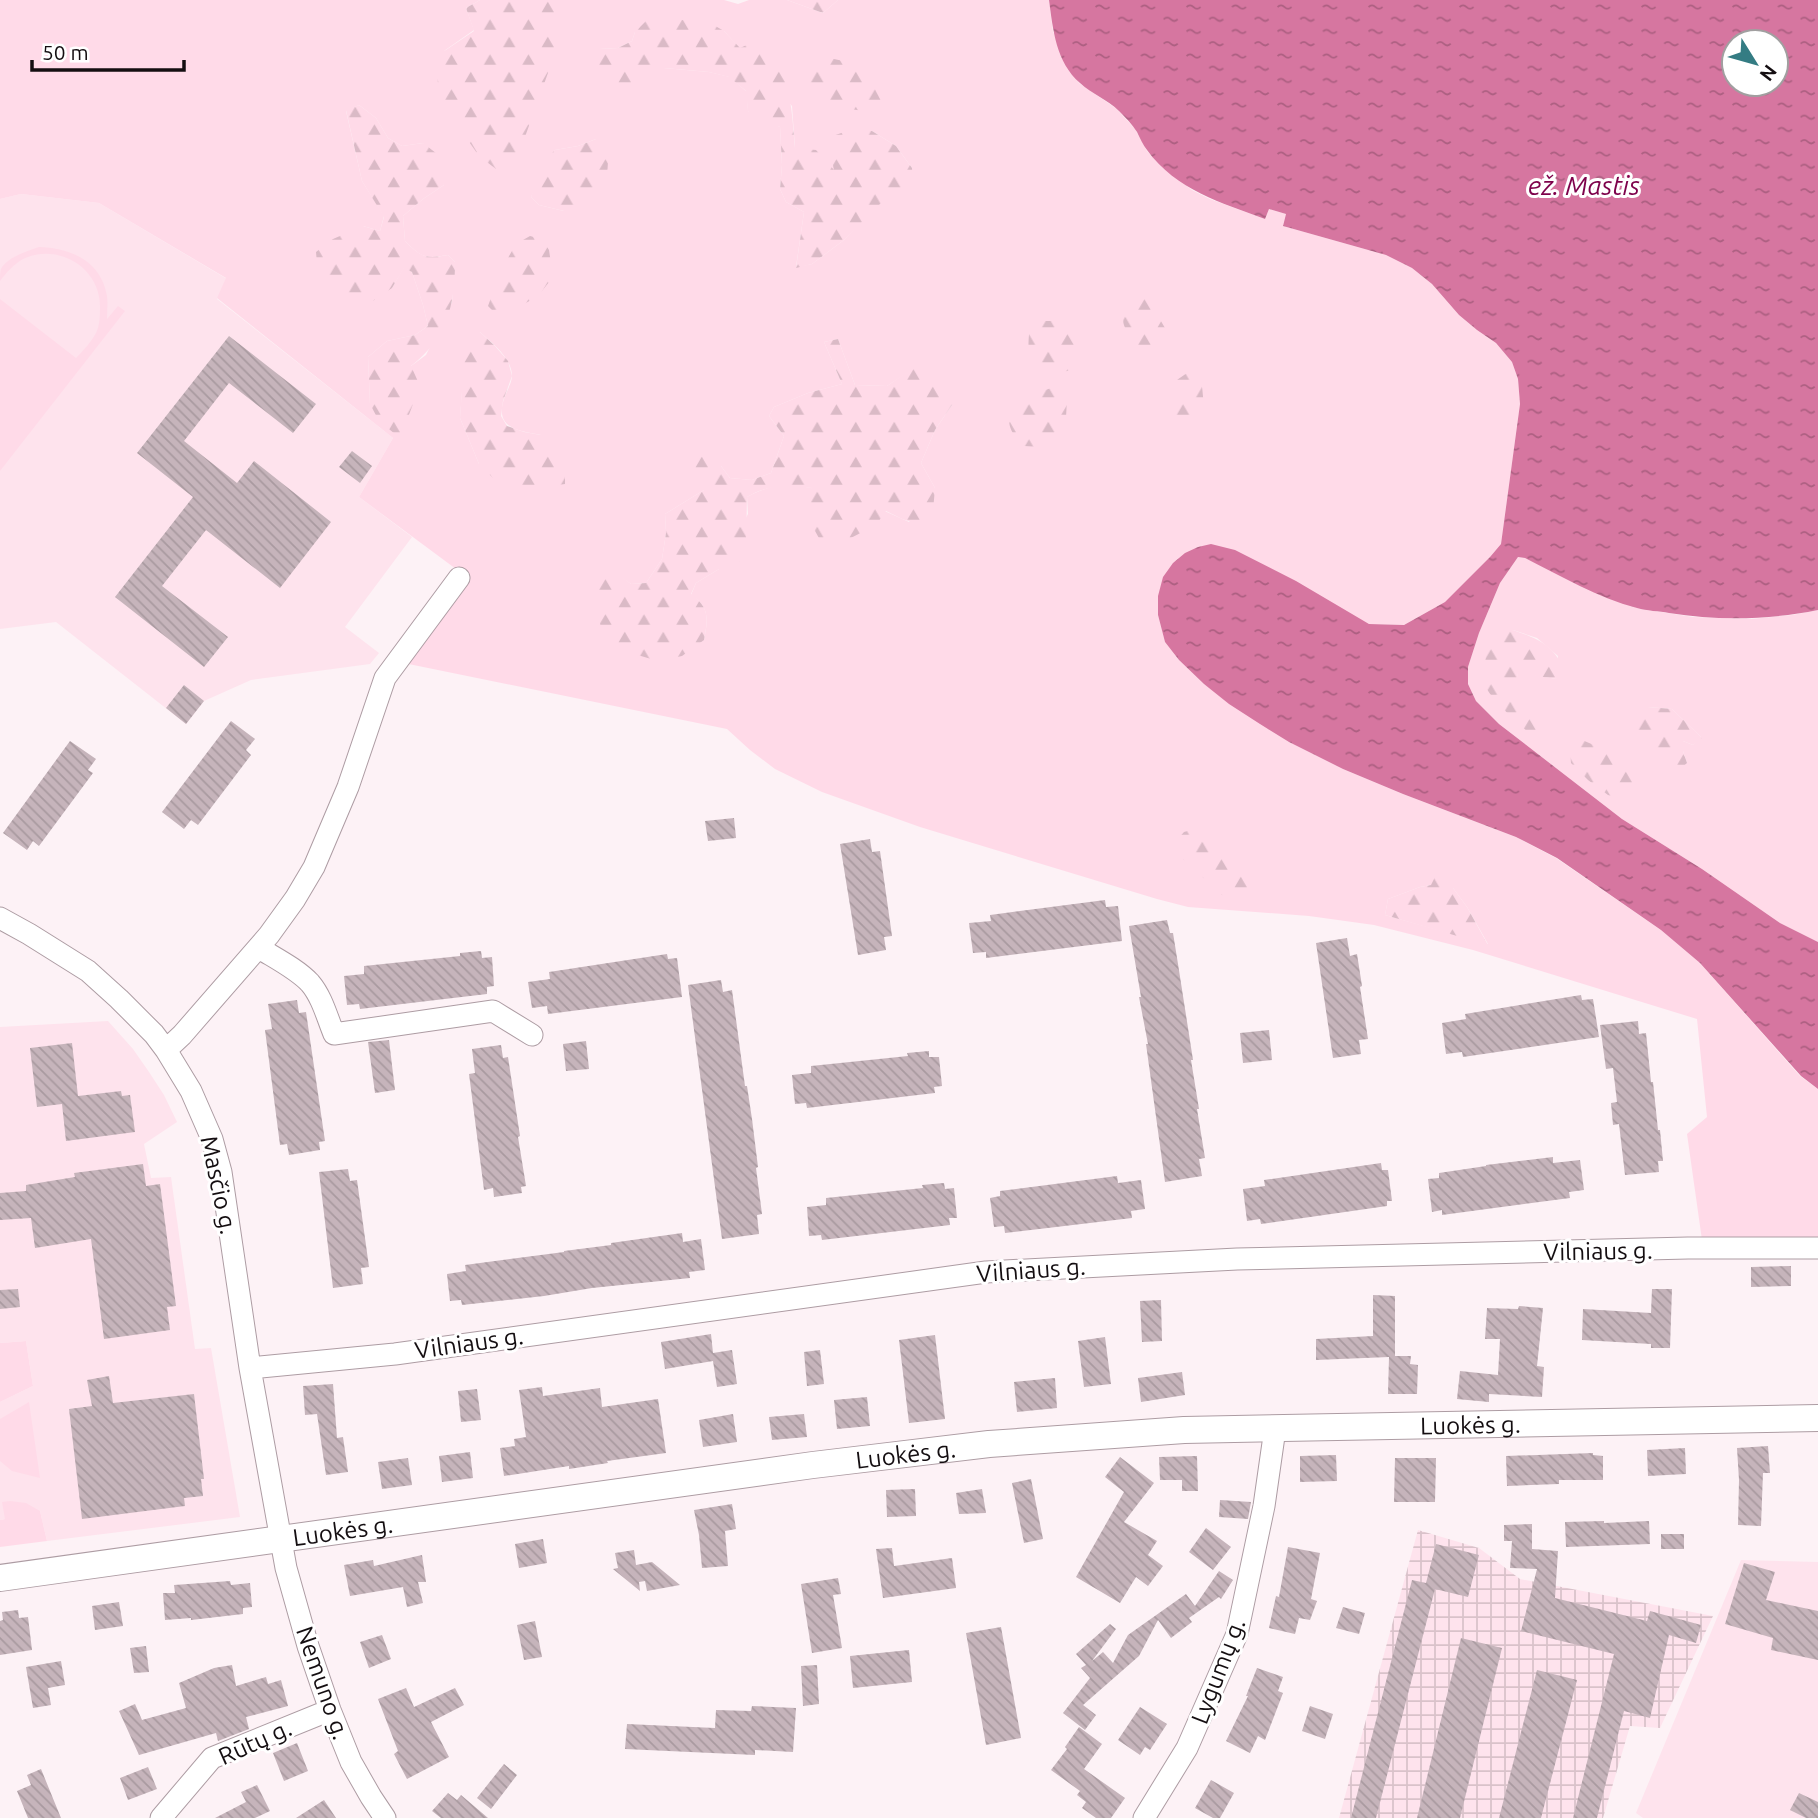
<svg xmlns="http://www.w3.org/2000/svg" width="1818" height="1818" font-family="Ubuntu,sans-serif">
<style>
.built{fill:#fee3ed}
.industrial{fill:url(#industrial-grid)}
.green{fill:#ffdae8;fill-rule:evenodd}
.forest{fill:url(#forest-firs)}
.water{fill:url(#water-ripples);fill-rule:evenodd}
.building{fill:url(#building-back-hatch)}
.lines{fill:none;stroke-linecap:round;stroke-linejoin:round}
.minor-casing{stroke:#ad9ca3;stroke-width:23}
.major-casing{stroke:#ad9ca3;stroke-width:28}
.minor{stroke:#fff;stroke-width:21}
.major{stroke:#fff;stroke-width:26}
.labels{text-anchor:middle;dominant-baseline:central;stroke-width:6;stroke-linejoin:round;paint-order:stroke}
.street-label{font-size:24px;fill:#140e11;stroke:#fff}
.water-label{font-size:26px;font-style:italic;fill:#7d014b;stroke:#fff}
</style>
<defs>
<pattern id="industrial-grid" width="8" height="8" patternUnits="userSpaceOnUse" patternTransform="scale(1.75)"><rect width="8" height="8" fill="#fee3ed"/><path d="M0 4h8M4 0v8" fill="none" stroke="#d9c2ca"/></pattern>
<pattern id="forest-firs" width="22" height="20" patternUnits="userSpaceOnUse" patternTransform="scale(1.75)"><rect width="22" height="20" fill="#ffdae8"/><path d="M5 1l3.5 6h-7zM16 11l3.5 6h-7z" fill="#dabac6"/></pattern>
<pattern id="water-ripples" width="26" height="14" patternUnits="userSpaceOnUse" patternTransform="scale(1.75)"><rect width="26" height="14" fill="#d676a0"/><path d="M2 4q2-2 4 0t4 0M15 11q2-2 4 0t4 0" fill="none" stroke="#ac5f81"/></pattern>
<pattern id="building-back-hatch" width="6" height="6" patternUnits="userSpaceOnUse" patternTransform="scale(1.75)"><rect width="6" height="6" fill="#c6b4bb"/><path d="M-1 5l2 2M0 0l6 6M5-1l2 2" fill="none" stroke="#a99aa0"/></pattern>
</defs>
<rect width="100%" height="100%" fill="#fdf2f6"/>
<path class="built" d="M21 194 99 203 227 279 217 299 393 438 359 497 412 537 345 627 379 653 370 664 251 680 204 701 186 724 56 622 0 629V199Z
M108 1021 133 1049 149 1072 164 1095 177 1122 144 1144 151 1178 171 1177 195 1349 211 1348 240 1517 47 1541 40 1511 0 1520V1402L33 1386 26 1341 0 1343V1027Z
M1741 1560 1818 1562V1818H1643L1636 1813Z"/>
<path class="industrial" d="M1418 1530 1479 1548 1520 1579 1713 1616 1660 1728 1630 1726 1603 1818H1339Z"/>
<path class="green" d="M0 0H480L466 8 474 30 444 51 557 18V0H724L738 4 749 0H787L823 13 838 0H1049L1053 32 1079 83 1117 109 1135 129 1147 151 1166 170 1192 190 1210 199 1265 219 1269 209 1286 214 1283 226 1386 255 1412 268 1432 284 1459 315 1477 330 1496 343 1512 362 1518 379 1520 404 1501 544 1490 557 1445 602 1404 625 1369 624 1353 616 1158 596V615L1165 642 1179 660 1204 684 1289 742 1343 769 1403 794 1516 837 1556 858 1661 930 1700 963 1800 1076 1818 1089V1237L1702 1240 1687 1134 1707 1117 1697 1019 1473 950 1374 925 1309 916 1188 907 1157 899 920 827 822 792 775 769 750 750 727 729 389 660 456 569 359 497 393 438 217 298 226 278 99 203 21 194 0 199ZM724 31 792 106 795 148 835 171 872 131 896 146 912 168 844 240 812 264 796 267 804 212 786 202 780 189 782 165 780 127 748 111 747 92 730 77 709 72 664 68 600 49 618 48 632 41 635 32ZM359 105 376 118 388 138 402 146 423 143 444 185 423 199 403 216 405 241C422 258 425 259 448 255L455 262 452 302 426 355 411 366 370 404 368 357 387 341 415 335 428 326 423 305 412 272 404 267 392 288 363 226 380 231 384 216 362 181 346 111ZM596 139 564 211 539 205 531 197 555 150 578 146ZM480 332C492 343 512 358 512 376 512 382 507 391 505 396 493 428 517 431 541 435L479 464 460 418 462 392ZM838 339 855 385 887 386 913 369 952 405 935 430 921 463 935 488 909 522C878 507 817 484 783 485 770 486 758 491 747 497L748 514 719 569 696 583 691 595C710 607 708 620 704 640L618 575 631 584 646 583 662 559 666 533 665 514 704 490 721 466 730 478 752 480 771 473 784 436 769 416 774 407 808 393 842 384 824 342ZM1431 885 1453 888 1467 907 1488 944 1385 915 1388 899 1420 887Z
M39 247C71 248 101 261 107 296 108 303 107 311 107 319L118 306 125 311 0 471V299L76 358C83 351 92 341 96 333 100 325 100 315 100 306 100 268 58 242 23 259 14 264 6 273 0 281 0 278 0 272 1 269 7 257 28 251 39 247Z
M1518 557 1525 558 1637 608 1693 617 1751 619 1792 615 1818 610V942L1780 923 1702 869 1622 819 1499 724 1476 701 1468 684V667L1479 633 1500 583ZM1513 630 1537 638 1558 656 1556 679 1518 672 1515 688 1545 729 1485 660ZM1648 707 1672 709 1701 737 1693 745 1683 741V751L1687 763Z
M26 1341 33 1386 0 1402V1343Z
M29 1402 40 1478 12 1471 0 1461V1419Z
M10 1501 26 1503 40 1511 47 1541 0 1547V1520L5 1519 2 1502Z"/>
<path class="forest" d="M480 0H557V18L553 59 517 159 510 168 496 169 479 156 441 102 434 58 474 31 466 8Z
M787 0H838L823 13Z
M647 20H705L724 31 740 48 749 44C754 46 761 47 765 50 792 72 792 116 795 148L816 150 834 170 827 138 847 131H872L896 146 912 168 913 186 902 201 884 200 844 240 812 264 796 268 804 212 786 202 780 189 782 165 780 127 756 120 748 111 746 91 729 77 709 72 664 68 623 97 596 81 585 65 600 49 618 48 632 41 635 32Z
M820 56 848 62 868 75 881 101 870 112 844 108 812 91 804 69Z
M359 105 376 118 388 138 402 146 423 143 441 157 444 185 423 199 403 216 405 241C422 258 426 259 448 255L455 262C455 306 447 338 411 366L420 386 400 438 379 421 370 404 368 357 387 341 415 335 428 326 423 305 412 272 404 268 392 288 367 305 340 298 318 275 316 252 333 239 363 226 380 231 384 217 362 181 346 110Z
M596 139 604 142C614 171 603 185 591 210L564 211 539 205 531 197 544 161 555 150 578 146Z
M530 236 542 239 549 250 553 277 538 296 500 318 488 306 501 270 516 244Z
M1136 295 1148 299 1165 328 1149 347H1139C1120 323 1117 321 1136 295Z
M1045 321H1066C1085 343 1086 344 1070 370L1054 375C1030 362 1027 362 1029 334Z
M480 332 495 346 508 361 512 376 503 401 501 416 507 426 524 432 541 435 557 447 565 460V484L528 491 494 479 479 464 460 418 464 358 469 336Z
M838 339 855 385 887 386 913 368 938 375 956 390 952 405 935 430 921 463 935 488 933 511C914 529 905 520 886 511L876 525 843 542 820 540 809 520 812 488C788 486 768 484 747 497L746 544 743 557 733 570 719 569 696 583 691 594C710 608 708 619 704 640L682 656 658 661 624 651 602 635 595 594 605 578 618 574 631 584 646 583 662 559 666 533 665 514 704 490 688 474 691 462 704 455 721 466 730 478 752 480 771 473 784 436 769 416 774 407 808 393 842 384 824 342Z
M1187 373 1202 386 1204 407 1183 426 1171 419 1168 405 1174 382Z
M1058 386 1067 398 1066 418 1043 447 1024 446C1004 428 1005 414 1022 393L1042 391Z
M1513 630C1538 639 1553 644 1564 670L1556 679 1518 673 1516 688 1546 729 1528 732C1517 722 1486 695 1484 682 1482 667 1487 652 1491 638Z
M1648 707 1672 709 1702 738 1693 745 1683 741V751L1687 763 1679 770 1654 761 1625 734 1629 722Z
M1582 740 1601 748 1635 780 1632 791 1624 799 1608 795 1588 780 1571 763 1570 750Z
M1198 828 1243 870 1254 886 1249 894 1236 898 1222 895 1183 859 1175 842 1184 832Z
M1439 869 1451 871 1453 888 1467 907 1488 945 1385 915 1388 899 1420 887 1431 885Z"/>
<path class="water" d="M1049 0H1818V610C1768 620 1719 621 1669 613 1659 611 1647 611 1637 608 1598 598 1561 576 1525 558L1518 557 1500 583 1479 633 1468 667V684L1476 701 1499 724 1622 819 1702 869 1780 923 1818 942V1089L1801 1076 1700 963 1661 930 1557 858 1516 837 1403 794 1343 769 1289 742 1260 724 1229 704 1204 684 1179 660 1165 642 1158 615V596L1163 577 1173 563 1185 553 1198 547 1211 544 1235 550 1296 581 1369 624 1404 625 1445 602 1490 557 1501 544 1520 404 1518 379 1512 362 1496 343 1477 330 1459 315 1432 284 1412 268 1386 255 1283 226 1286 214 1269 209 1265 219C1222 203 1176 190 1147 150 1143 145 1140 138 1137 132 1132 124 1125 117 1119 111 1108 100 1092 94 1080 83 1056 62 1053 30 1049 0ZM1734 42H1776V84H1734Z"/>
<path class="building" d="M229 336 316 404 293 433 229 383 184 441 237 483 254 461 331 522 280 588 206 530 162 586 228 637 204 667 115 597 193 497 137 453Z
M352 451 372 466 360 483 339 467Z
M184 685 204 701 186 724 166 708Z
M231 721 255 739 246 750 251 755 198 825 191 820 184 829 162 812Z
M70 741 96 759 88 770 93 773 39 846 33 841 27 850 3 833Z
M734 818 736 838 708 841 705 821Z
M870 839 872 852 880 851 892 936 884 937 886 950 858 955 840 844Z
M1105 900 1106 907 1118 906 1122 941 986 958V952L973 953 969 923 991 921 990 915Z
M1167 920 1170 933H1173L1178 964 1193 1060H1191L1199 1109H1197L1205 1158 1199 1159 1202 1176 1165 1182 1146 1044H1148L1139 997H1141L1129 926Z
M1347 938 1350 956 1357 954 1362 986 1360 987 1368 1039 1359 1040 1361 1054 1333 1058 1316 943Z
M481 951 482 958 492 957 494 986 487 987V994L360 1009 359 1004 347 1005 344 976 364 974V966L460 956V953Z
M667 954 668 959 677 958 682 997 548 1014 547 1006 532 1008 528 982 550 979 549 972Z
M721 980 723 992 732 990 745 1086H747L752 1119 758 1167 756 1168 762 1214 757 1215 759 1234 722 1239 688 985Z
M1581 995 1582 1000 1593 999 1599 1037 1463 1057 1462 1052 1446 1054 1442 1023 1466 1019 1465 1014Z
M297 1000 299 1013 306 1012 325 1141 319 1142 320 1150 289 1155 287 1144 280 1145 265 1030 272 1029 268 1004Z
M1638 1021 1639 1034 1646 1033 1651 1082H1653L1658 1130H1660L1663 1161H1658L1659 1172 1625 1175 1619 1124 1613 1125 1611 1103 1617 1102 1613 1068 1606 1069 1600 1025Z
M1269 1030 1272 1060 1243 1063 1240 1033Z
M389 1040 395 1090 375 1093 368 1042Z
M586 1041 589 1069 566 1071 563 1044Z
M72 1043 78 1096 121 1091 122 1096 130 1095 135 1132 66 1141 62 1104 37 1107 30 1048Z
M501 1045 503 1058 508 1057 520 1136 518 1137 526 1186 521 1187 522 1193 494 1197 493 1188 484 1190 469 1074 475 1073 472 1049Z
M929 1051V1057H939L942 1086 934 1087 935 1093 807 1108 806 1103 795 1104 792 1075 811 1073V1066L908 1056 907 1053Z
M1553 1157V1163L1580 1160 1584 1190 1569 1192 1570 1198 1442 1215V1210L1432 1212 1428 1179 1439 1178V1173L1486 1166V1165Z
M1381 1163 1382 1170H1388L1392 1201H1387V1206L1261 1224 1260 1219 1247 1221 1243 1189 1265 1186 1264 1180Z
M143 1164 146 1186 160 1184 176 1306 167 1307 170 1330 104 1339 91 1239 35 1248 31 1218 0 1220V1193L26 1191V1185L75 1177 74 1173Z
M348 1169 350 1181 357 1180 369 1267 361 1268 363 1284 333 1288 319 1172Z
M1117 1176 1118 1183 1141 1180 1145 1209 1131 1211 1132 1218 1005 1233 1004 1226 994 1227 990 1198 1000 1196V1191Z
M944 1183 945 1189 954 1188 957 1218H949L950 1225 822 1240 821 1235 809 1236 807 1207 826 1205V1198L923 1188 922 1185Z
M682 1233 683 1242 701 1239 705 1270 689 1272 690 1278 592 1288 544 1296 462 1305 461 1300 450 1301 447 1274 466 1271 465 1265 564 1252V1251L611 1245V1243Z
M1791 1266V1286L1751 1287V1267Z
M18 1289 20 1307 0 1309V1290Z
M1652 1289H1672L1670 1348H1651V1344L1582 1340 1583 1309 1651 1313Z
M1373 1295 1395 1296V1356H1411L1410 1364 1418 1365 1417 1394H1388L1389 1357 1316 1360V1339L1373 1336Z
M1161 1300 1162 1341 1142 1342 1140 1301Z
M1519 1306 1543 1308 1537 1366 1544 1367 1542 1397 1489 1394V1402L1457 1399 1460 1371 1498 1375 1500 1339H1485L1487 1308 1518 1309Z
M711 1334 713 1353 732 1350 737 1384 717 1387 713 1361 665 1369 661 1342Z
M935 1335 945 1419 909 1423 899 1340Z
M1105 1337 1111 1384 1084 1387 1078 1341Z
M820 1350 824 1384 807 1386 804 1352Z
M1182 1372 1185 1395 1141 1402 1138 1378Z
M109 1376 113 1403 194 1394 204 1479H201L203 1496 184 1498 185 1506 82 1519 69 1409 92 1406 87 1380Z
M1055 1378 1057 1408 1017 1412 1014 1382Z
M333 1384 337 1438 343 1437 348 1472 326 1475 317 1414 305 1415 303 1386Z
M542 1387 543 1396 600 1388 602 1407 658 1399 666 1453 607 1461 608 1463 569 1469V1466L504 1476 500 1448 515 1446 514 1439 526 1437 519 1390Z
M477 1389 481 1420 461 1422 458 1391Z
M867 1397 870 1426 837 1429 834 1400Z
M733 1414 737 1442 703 1447 699 1420Z
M804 1414 807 1437 772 1440 769 1417Z
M1768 1446 1770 1473H1763L1761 1526 1738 1525 1739 1480 1737 1448Z
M1685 1448 1686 1474 1648 1476 1647 1450Z
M470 1452 473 1478 442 1482 439 1456Z
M1593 1453V1455L1603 1456V1480H1559V1484L1507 1486 1506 1456Z
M1336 1455 1337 1481 1300 1482V1456Z
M1197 1456 1198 1491H1182V1480H1160L1159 1457Z
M1120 1457 1154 1483 1124 1522 1157 1541 1148 1555 1163 1566 1148 1586 1136 1577 1120 1603 1076 1577 1124 1492 1105 1477Z
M408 1458 412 1485 382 1489 378 1462Z
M1395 1458H1436L1435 1502H1394Z
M1031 1479 1043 1539 1024 1543 1012 1483Z
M915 1489 916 1516 887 1517 886 1490Z
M982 1489 986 1513 959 1514 956 1493Z
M1220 1500 1251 1502 1248 1519 1219 1517Z
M732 1504 736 1529 725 1531 728 1566 702 1568 699 1535 694 1510Z
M1604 1521V1523L1649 1521 1650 1544 1566 1547 1565 1522Z
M1532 1524V1549L1558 1551 1555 1598 1647 1621 1650 1611 1701 1625 1696 1643 1669 1635 1650 1718 1624 1711 1597 1818H1573L1614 1654 1521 1631 1537 1569 1510 1568 1512 1541H1504V1525Z
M1206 1528 1231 1547 1213 1570 1189 1552Z
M1661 1534H1684V1549H1661Z
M543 1539 547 1563 519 1568 515 1544Z
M1436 1544 1479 1555 1468 1597 1435 1589 1376 1818H1351L1412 1580 1426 1583Z
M1288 1547 1320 1553 1311 1599 1317 1601 1310 1620 1299 1618 1295 1634 1269 1628 1276 1596 1279 1597Z
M892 1548 894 1566 952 1558 956 1588 883 1598 876 1549Z
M634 1550 636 1565 652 1562 680 1585 647 1591 645 1581 639 1582 640 1591 613 1569 618 1568 615 1553Z
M422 1555 426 1582H418L423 1603 407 1607 403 1587 350 1596 344 1565 373 1560 374 1566Z
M1744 1563 1775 1572 1766 1600 1818 1611V1660L1771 1650 1773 1638 1725 1624Z
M1219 1571 1233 1580 1221 1599 1219 1597 1189 1618 1192 1622 1171 1638 1158 1620 1139 1656 1083 1705 1096 1715 1085 1730 1063 1713 1090 1678 1081 1668 1086 1665 1076 1654 1110 1624 1116 1629 1092 1661 1103 1652 1113 1663 1128 1635 1186 1594 1195 1606Z
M838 1578 841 1594 833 1595 842 1648 812 1653 801 1584Z
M230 1581 231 1585 250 1583 252 1607 243 1608V1614L191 1620V1618L165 1620 163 1593H175L174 1585Z
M119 1602 123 1626 95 1630 92 1606Z
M1343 1607 1365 1613 1359 1634 1336 1628Z
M18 1610 19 1618 28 1617 32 1650 0 1655V1621L3 1620 2 1612Z
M535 1621 542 1657 524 1660 517 1625Z
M1001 1627 1021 1738 986 1745 966 1633Z
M382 1635 391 1659 369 1668 360 1642Z
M1461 1638 1502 1648 1460 1818H1417Z
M146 1646 149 1672 134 1673 130 1648Z
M909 1650 912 1682 853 1688 850 1656Z
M61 1661 65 1685 48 1688 51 1705 33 1708 26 1667Z
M232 1665 236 1686 266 1677 268 1684 281 1680 288 1706 246 1717 249 1729 218 1741 216 1733 139 1755 119 1711 135 1704 142 1720 186 1708 179 1683 214 1668Z
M817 1665 819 1704 803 1706 801 1666Z
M1257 1668 1283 1677 1278 1691 1283 1693 1265 1740 1258 1736 1250 1753 1226 1741 1248 1696H1246Z
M1537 1670 1577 1680 1541 1818H1499Z
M406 1688 414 1707 455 1688 464 1705 431 1722 449 1757 407 1779 394 1754 398 1751 378 1699Z
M752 1706 796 1708 793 1752 755 1750V1755L625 1749 627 1724 715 1728 716 1710 751 1711Z
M1310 1706 1333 1714 1325 1739 1302 1731Z
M1140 1707 1167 1724 1150 1750 1145 1747 1140 1755 1118 1740Z
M1079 1727 1102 1744 1084 1769 1125 1798 1111 1818H1096L1082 1808 1086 1802 1077 1795 1080 1791 1051 1770 1067 1749 1065 1747Z
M297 1743 308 1771 284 1781 273 1753Z
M504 1764 517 1775 491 1809 477 1798Z
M148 1767 157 1789 128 1800 120 1778Z
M41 1769 61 1818H28L17 1791 31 1785 27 1775Z
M1211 1780 1234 1793 1220 1818H1213L1195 1808Z
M257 1785 270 1811 255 1818H215L246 1802 241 1792Z
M448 1793 457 1800 461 1795 488 1818H441L432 1811Z
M1799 1793 1818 1802V1818H1806L1790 1810Z
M324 1800 336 1818H296Z"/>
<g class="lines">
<defs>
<path id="minor" d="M0 918 29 934 88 971 119 999 154 1034 166 1050 191 1091 212 1139 221 1172 250 1368 286 1568 308 1646 330 1710 351 1762 371 1797 385 1818
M259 948C275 958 297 969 310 983 322 997 327 1017 334 1034L493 1011 532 1035
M166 1050 182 1035 269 935 295 899 314 867 348 787 385 678 459 578
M250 1368 395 1354 986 1272 1237 1259 1688 1248H1818
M161 1818 212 1758 330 1710
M1144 1818 1187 1748 1237 1634 1264 1506 1275 1429"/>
<g id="major">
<path id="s1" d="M0 1578 813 1465 989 1444 1184 1430 1818 1418"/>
</g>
</defs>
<use href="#minor" class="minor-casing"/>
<use href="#major" class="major-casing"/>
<use href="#minor" class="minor"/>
<use href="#major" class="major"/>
</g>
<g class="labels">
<g class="street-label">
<text transform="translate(219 1185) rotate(78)">Masčio g.</text>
<text transform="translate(1598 1251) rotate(-1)">Vilniaus g.</text>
<text transform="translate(1031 1270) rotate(-4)">Vilniaus g.</text>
<text transform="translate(469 1343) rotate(-8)">Vilniaus g.</text>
<text stroke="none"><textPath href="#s1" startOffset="1480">Luokės g.</textPath></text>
<text stroke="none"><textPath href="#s1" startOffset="914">Luokės g.</textPath></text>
<text stroke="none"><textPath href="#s1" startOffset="346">Luokės g.</textPath></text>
<text transform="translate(1218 1671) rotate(-69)">Lygumų g.</text>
<text transform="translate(323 1683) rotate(71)">Nemuno g.</text>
<text transform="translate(255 1742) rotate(-24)">Rūtų g.</text>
</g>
<g class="water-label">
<text x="1584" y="185">ež. Mastis</text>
</g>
</g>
<g transform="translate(1755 63) rotate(127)"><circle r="33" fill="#ffffff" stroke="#a19fa0" stroke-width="2"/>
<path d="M0-5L12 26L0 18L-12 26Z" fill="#347c83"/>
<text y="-10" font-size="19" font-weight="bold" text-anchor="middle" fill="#140e11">N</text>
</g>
<path d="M32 60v10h152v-10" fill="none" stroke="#140e11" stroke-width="3.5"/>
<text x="42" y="60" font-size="21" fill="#140e11" stroke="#ffffff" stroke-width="5" paint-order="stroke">50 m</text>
</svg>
